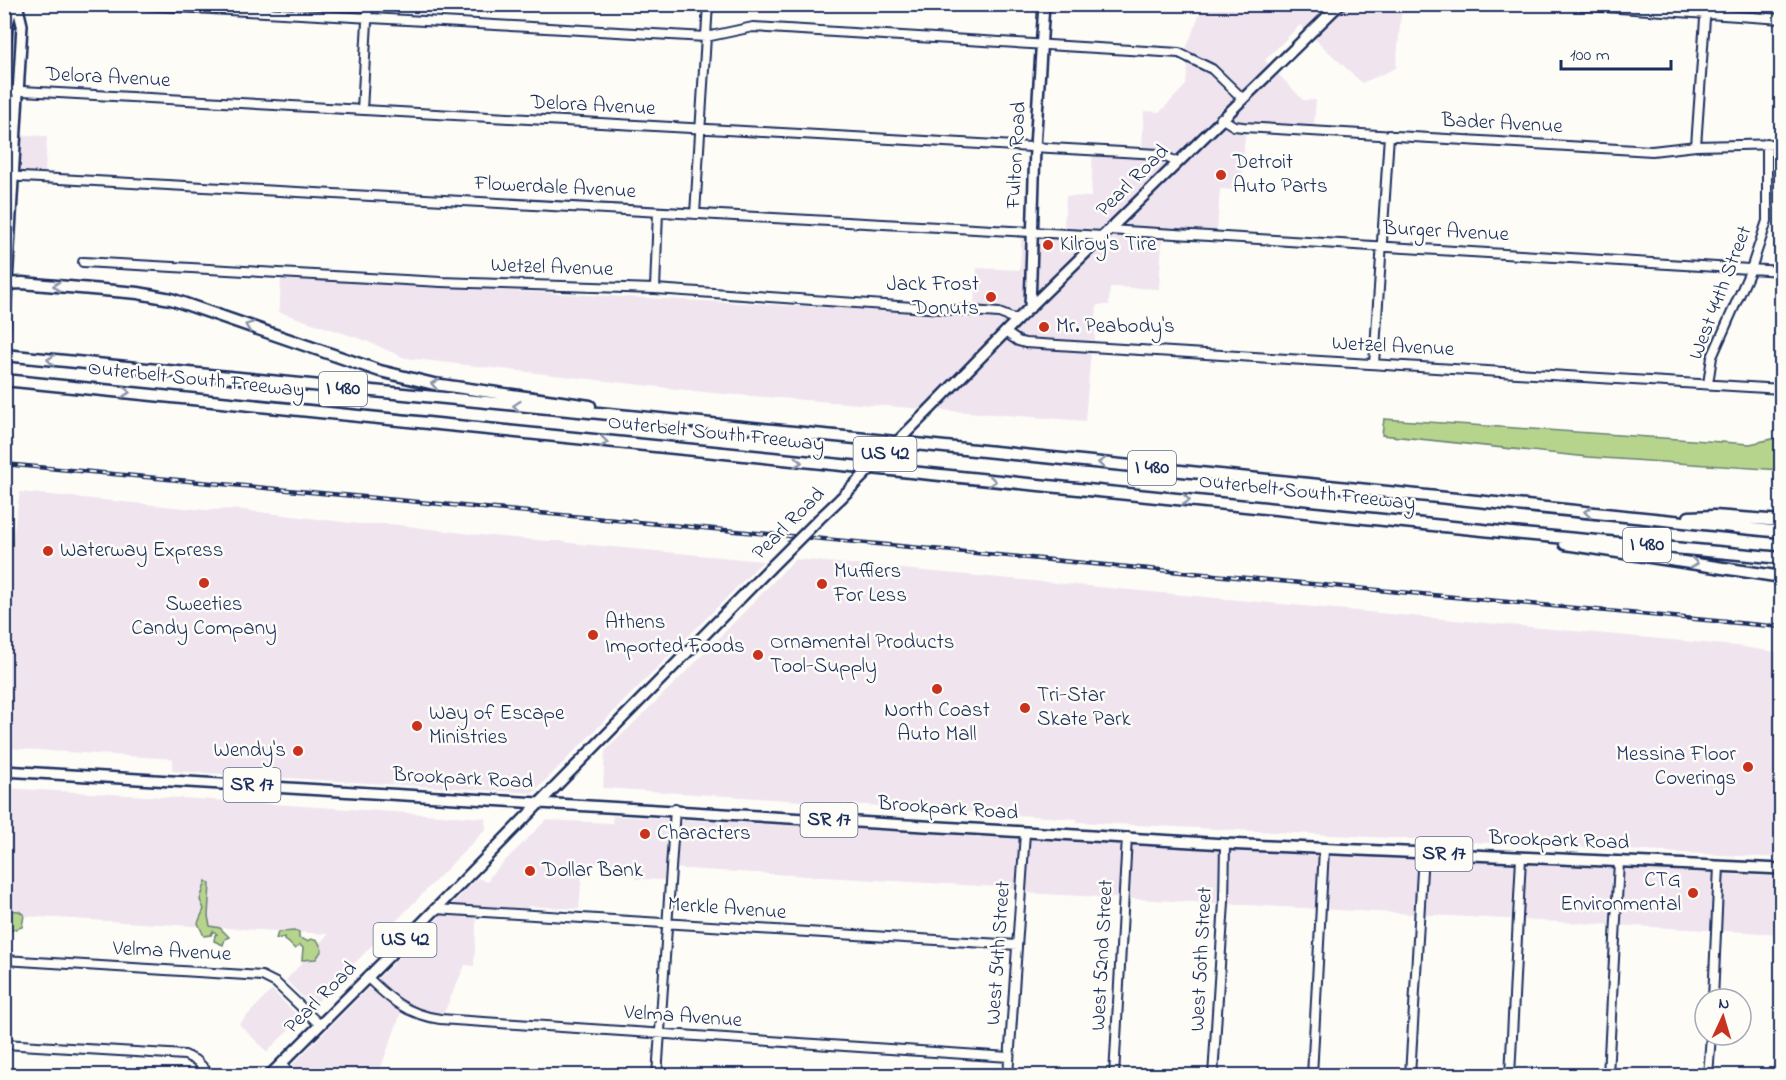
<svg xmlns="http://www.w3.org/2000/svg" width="1786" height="1080" font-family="'Indie Flower',sans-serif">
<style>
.built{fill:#f0e5ef}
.green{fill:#b7d48c;stroke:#698275;stroke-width:1.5}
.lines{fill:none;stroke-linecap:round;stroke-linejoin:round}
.minor-casing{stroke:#1b2f5e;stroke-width:12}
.major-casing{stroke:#1b2f5e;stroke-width:14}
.highway-casing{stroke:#1b2f5e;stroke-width:15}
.minor{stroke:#fdfcf7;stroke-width:8}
.major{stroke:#fdfcf7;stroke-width:9}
.highway{stroke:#fdfcf7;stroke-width:10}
.rail-casing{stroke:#1b2f5e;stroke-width:4.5}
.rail{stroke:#fdfcf7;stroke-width:2;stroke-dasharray:7;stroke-linecap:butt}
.major-bridge-casing{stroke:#1b2f5e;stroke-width:14;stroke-linecap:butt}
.major-bridge{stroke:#fdfcf7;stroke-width:9}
.oneway{stroke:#8c96aa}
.poi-dot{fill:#c8321e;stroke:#fdfcf7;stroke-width:2}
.labels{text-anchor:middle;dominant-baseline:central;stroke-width:5;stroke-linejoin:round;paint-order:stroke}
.shield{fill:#fdfcf7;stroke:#5f6c8c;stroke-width:1.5}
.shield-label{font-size:20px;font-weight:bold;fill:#1b2f5e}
.street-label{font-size:21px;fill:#1b2f5e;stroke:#fdfcf7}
.poi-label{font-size:21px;fill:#1b2f5e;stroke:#fdfcf7;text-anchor:start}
</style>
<rect width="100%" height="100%" fill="#fdfcf7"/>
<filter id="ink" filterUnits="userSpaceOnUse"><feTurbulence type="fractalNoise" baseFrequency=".0167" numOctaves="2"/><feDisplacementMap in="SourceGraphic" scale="12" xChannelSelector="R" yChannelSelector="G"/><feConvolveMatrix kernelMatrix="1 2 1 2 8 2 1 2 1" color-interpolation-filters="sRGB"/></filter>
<g filter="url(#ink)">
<path class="built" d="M1203 5H1402L1396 68 1362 83 1300 25 1265 60 1303 100H1316L1314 126 1246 121 1241 190 1220 189 1217 232 1163 228 1159 289 1110 287 1109 305H1097L1094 350 1091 351 1085 421 712 393 405 358 364 340 279 312 281 279 973 315 977 268 1020 270 1022 225 1064 227 1066 196 1091 197 1093 145 1142 148 1144 111 1160 112 1186 85 1189 51 1186 49Z
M19 135 47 136 45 175 19 173Z
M20 492 206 510 234 509 360 524H391L480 535 548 541H560L570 543 763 561 533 793 172 771 173 759 5 748V585Z
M795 559 1737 646 1781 653V858L1077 822V819L603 788 605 751 688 670Z
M4 788 182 798 485 818 486 829 312 1007 286 980 328 934 5 915Z
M613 816 1781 877V934L1025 893 1014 888 668 868 665 880 635 879 636 865 583 862 579 909 528 906 527 909 477 907 474 966 465 965 443 1015 401 1013 378 1075H301L292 1065 478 878 488 882 490 876 546 820 612 823Z
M272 990 300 1018 267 1052 239 1024Z"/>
<path class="green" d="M1384 419 1750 444 1781 437V470L1588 457 1382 435Z
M206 881 210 884 208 916 210 926 220 928 229 937 225 939 223 945 214 941 215 935 217 934 213 931 211 935 204 936 198 923 204 909 200 900Z
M6 910 19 911 24 915 22 927 9 931 5 937Z
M296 931 299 932V938L307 941 311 939 318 941 322 950 316 959 302 960 303 948 300 945 295 949 288 942 284 940 285 937 276 939 278 932Z"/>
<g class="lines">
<defs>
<path id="minor" d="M124 4 706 37 753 27 1179 53 1212 69 1242 98
M1560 4 1782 19
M4 90 1159 154 1177 162
M362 110 368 4
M1221 118 1234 126 1243 127 1652 151 1696 146 1782 144
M1696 146 1706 4
M4 176 1103 236
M695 214 708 4
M1109 230 1782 271
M83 262 441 282 655 289 999 313 1017 320
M655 289 658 212
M1005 332 1018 341 1025 343 1782 389
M1374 364 1389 135
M1708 384 1712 357 1751 269 1767 221V143
M435 909 1017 945
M4 960 262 976 276 983 319 1024
M367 977C391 1000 406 1014 440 1019L1009 1057
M1713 999 1719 866
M4 1044 185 1055 197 1061 211 1076
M281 1064 292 1076
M657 1076 675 809
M1008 1076 1025 833
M1114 1076 1127 837
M1213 1076 1224 902 1225 844
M1312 1076 1324 849
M1410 1076 1423 853
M1510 1076 1521 858
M1608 1076 1619 861
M1708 1076 1711 1035"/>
<path id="major" d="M4 67 7 26 14 4
M1030 308 1035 147 1044 4
M4 335 22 25 17 4
M930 409 1017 320 1340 4
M819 519 840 499
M4 771 1225 844 1782 869
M269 1076 415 930 769 569"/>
<path id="highway" d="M4 284 22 283 138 293 171 299 380 371 434 384 590 406
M4 355 866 439 1782 532
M4 380 1512 533 1782 558
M1689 517 1714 516 1782 521
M1565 544 1782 577"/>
</defs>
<use href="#minor" class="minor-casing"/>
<use href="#major" class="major-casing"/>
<use href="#highway" class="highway-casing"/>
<use href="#minor" class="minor"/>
<use href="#major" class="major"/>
<use href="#highway" class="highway"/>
<defs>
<path id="rail" d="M4 464 1782 627"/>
</defs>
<use href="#rail" class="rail-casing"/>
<use href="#rail" class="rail"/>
<defs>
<path id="major-bridge" d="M840 499 930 409
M769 569 819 519"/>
</defs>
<use href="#major-bridge" class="major-bridge-casing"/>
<use href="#major-bridge" class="major-bridge"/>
</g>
<defs><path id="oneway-chevron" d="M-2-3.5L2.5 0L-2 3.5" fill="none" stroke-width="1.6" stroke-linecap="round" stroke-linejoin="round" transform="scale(1.5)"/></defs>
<g class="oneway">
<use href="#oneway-chevron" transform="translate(57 286) rotate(-176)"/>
<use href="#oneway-chevron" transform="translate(249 326) rotate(-160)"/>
<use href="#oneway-chevron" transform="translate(51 360) rotate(-174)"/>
<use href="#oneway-chevron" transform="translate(435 384) rotate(-170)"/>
<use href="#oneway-chevron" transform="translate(126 392) rotate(6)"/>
<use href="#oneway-chevron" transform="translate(517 406) rotate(-175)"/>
<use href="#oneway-chevron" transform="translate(604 442) rotate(6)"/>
<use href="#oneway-chevron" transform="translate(798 462) rotate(6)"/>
<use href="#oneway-chevron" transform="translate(1102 463) rotate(-174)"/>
<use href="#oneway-chevron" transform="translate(992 481) rotate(6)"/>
<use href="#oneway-chevron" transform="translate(1186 500) rotate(6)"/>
<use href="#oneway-chevron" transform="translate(1588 512) rotate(-174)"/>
<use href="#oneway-chevron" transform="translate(1694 563) rotate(7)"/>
</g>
</g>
<g class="poi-dot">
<circle cx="1221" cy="175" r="6"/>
<circle cx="1048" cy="245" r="6"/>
<circle cx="991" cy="297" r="6"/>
<circle cx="1044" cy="327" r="6"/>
<circle cx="48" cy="551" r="6"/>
<circle cx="204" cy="583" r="6"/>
<circle cx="822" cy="584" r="6"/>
<circle cx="593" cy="635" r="6"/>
<circle cx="758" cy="655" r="6"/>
<circle cx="937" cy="689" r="6"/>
<circle cx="1025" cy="708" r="6"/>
<circle cx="417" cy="726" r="6"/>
<circle cx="298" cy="751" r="6"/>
<circle cx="1748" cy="767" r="6"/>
<circle cx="645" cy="834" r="6"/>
<circle cx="530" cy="871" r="6"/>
<circle cx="1693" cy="893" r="6"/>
</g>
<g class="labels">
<g class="shield">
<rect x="319" y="372" width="48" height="34" rx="4.5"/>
<rect x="853.5" y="437" width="63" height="34" rx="4.5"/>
<rect x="1128" y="451" width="48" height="34" rx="4.5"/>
<rect x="1623" y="528" width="48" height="34" rx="4.5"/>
<rect x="223.5" y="768" width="57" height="34" rx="4.5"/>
<rect x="800.5" y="803" width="57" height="34" rx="4.5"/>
<rect x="1415.5" y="837" width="57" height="34" rx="4.5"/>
<rect x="373.5" y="923" width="63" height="34" rx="4.5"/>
</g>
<g class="shield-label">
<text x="343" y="389">I 480</text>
<text x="885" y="454">US 42</text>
<text x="1152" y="468">I 480</text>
<text x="1647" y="545">I 480</text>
<text x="252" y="785">SR 17</text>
<text x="829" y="820">SR 17</text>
<text x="1444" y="854">SR 17</text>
<text x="405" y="940">US 42</text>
</g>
<g class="street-label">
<text transform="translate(108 78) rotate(3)">Delora Avenue</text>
<text transform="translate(593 106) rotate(3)">Delora Avenue</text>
<text transform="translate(1502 124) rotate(3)">Bader Avenue</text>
<text transform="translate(1017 155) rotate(-87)">Fulton Road</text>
<text transform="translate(1133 181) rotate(-45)">Pearl Road</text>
<text transform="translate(555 188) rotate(3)">Flowerdale Avenue</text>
<text transform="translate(1446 232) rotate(3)">Burger Avenue</text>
<text transform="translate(552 268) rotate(2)">Wetzel Avenue</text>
<text transform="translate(1721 293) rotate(-69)">West 44th Street</text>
<text transform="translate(1393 347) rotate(3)">Wetzel Avenue</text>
<text transform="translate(196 380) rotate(6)">Outerbelt South Freeway</text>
<text transform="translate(716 434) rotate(6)">Outerbelt South Freeway</text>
<text transform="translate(1307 493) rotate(6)">Outerbelt South Freeway</text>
<text transform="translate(789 524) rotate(-45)">Pearl Road</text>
<text transform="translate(463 779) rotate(3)">Brookpark Road</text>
<text transform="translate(948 809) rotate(4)">Brookpark Road</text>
<text transform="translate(1559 841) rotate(2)">Brookpark Road</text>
<text transform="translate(727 909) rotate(4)">Merkle Avenue</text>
<text transform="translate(172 952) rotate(3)">Velma Avenue</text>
<text transform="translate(999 953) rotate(-86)">West 54th Street</text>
<text transform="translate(1103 955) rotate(-87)">West 52nd Street</text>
<text transform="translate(1202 959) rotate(-87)">West 50th Street</text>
<text transform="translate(321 998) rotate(-45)">Pearl Road</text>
<text transform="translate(683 1017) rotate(4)">Velma Avenue</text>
</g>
<g class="poi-label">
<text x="1233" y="163">Detroit<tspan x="1233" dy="24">Auto Parts</tspan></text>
<text x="1060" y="245">Kilroy's Tire</text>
<text x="979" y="285" text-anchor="end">Jack Frost<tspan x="979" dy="24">Donuts</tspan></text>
<text x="1056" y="327">Mr. Peabody's</text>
<text x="60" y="551">Waterway Express</text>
<text x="834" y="572">Mufflers<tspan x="834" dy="24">For Less</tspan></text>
<text x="204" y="605" text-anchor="middle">Sweeties<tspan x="204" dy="24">Candy Company</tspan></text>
<text x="605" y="623">Athens<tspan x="605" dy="24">Imported Foods</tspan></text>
<text x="770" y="643">Ornamental Products<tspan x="770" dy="24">Tool-Supply</tspan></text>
<text x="1037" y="696">Tri-Star<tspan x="1037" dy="24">Skate Park</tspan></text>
<text x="937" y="711" text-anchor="middle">North Coast<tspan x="937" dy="24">Auto Mall</tspan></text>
<text x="429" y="714">Way of Escape<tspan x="429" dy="24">Ministries</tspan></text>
<text x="286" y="751" text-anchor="end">Wendy's</text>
<text x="1736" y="755" text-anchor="end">Messina Floor<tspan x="1736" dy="24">Coverings</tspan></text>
<text x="657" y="834">Characters</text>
<text x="542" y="871">Dollar Bank</text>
<text x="1681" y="881" text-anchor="end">CTG<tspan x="1681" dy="24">Environmental</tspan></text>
</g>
</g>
<rect width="1786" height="1080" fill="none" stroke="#fdfcf7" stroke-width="24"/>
<rect x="12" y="12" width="1762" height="1056" fill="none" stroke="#1b2f5e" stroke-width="2" filter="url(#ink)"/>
<g transform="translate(1723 1017) rotate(4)"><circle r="28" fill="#fdfcf7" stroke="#a3aaba" stroke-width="1.5"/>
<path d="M0-4.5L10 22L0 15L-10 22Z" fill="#c8321e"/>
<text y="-9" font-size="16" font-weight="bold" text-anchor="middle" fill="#1b2f5e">N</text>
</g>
<path d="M1561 60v9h110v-9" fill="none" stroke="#1b2f5e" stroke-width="3"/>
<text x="1570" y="60" font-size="18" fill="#1b2f5e" stroke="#fdfcf7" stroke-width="4.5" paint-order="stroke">100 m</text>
</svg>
